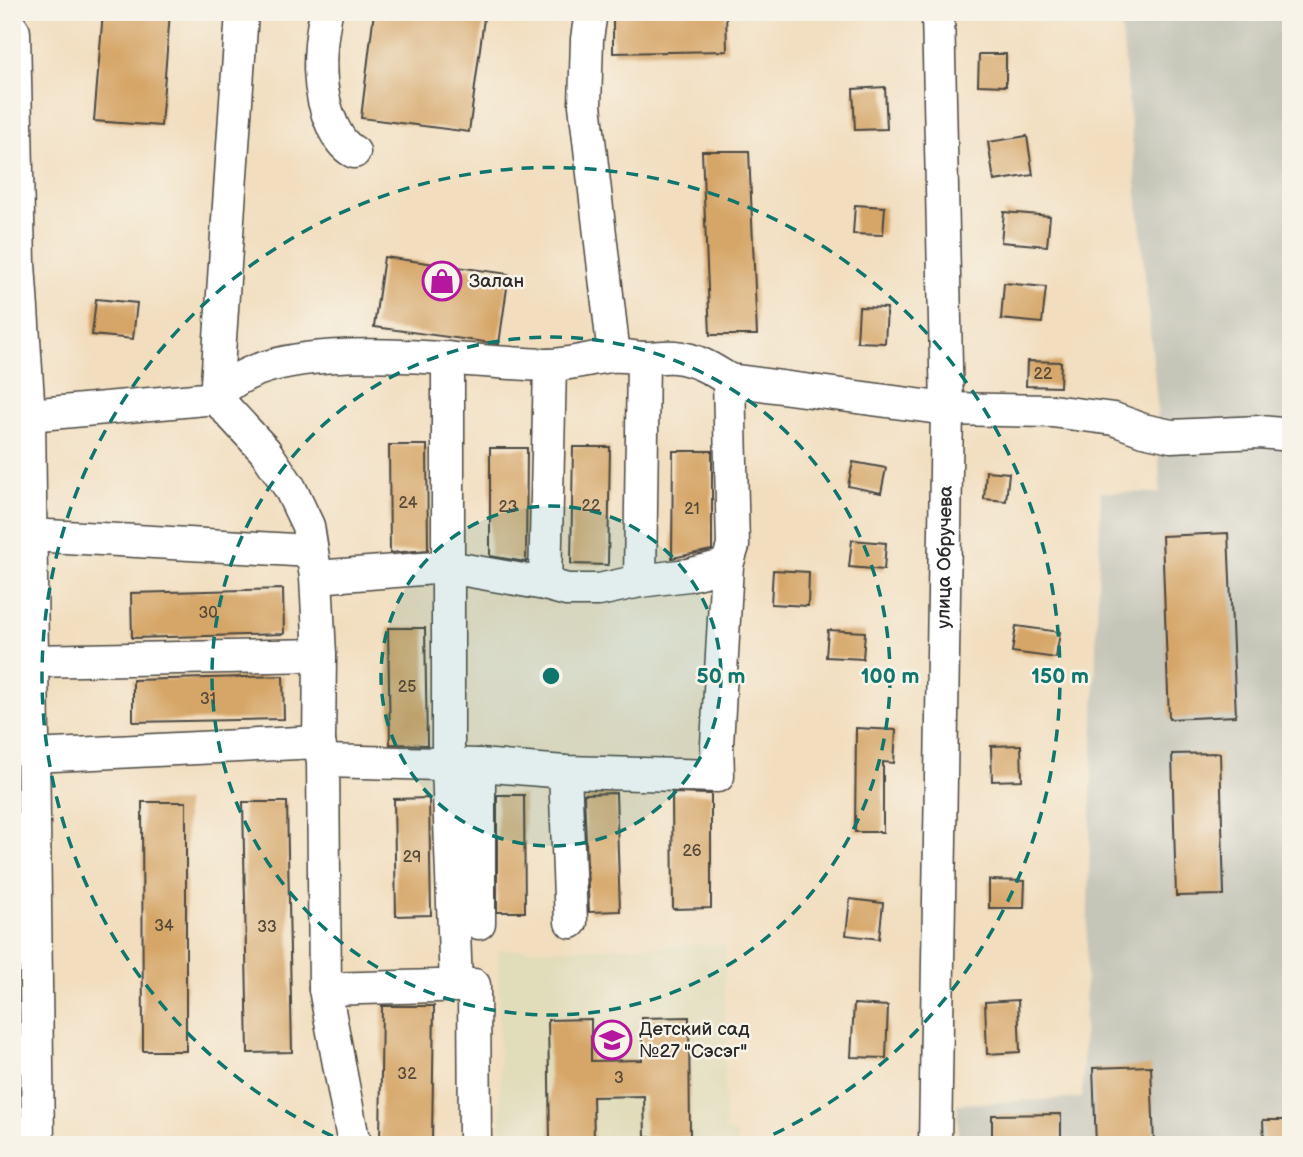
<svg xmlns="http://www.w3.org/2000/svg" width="1303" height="1157" font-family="'Balsamiq Sans',sans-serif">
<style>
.built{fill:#e1dcba}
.industrial{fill:#c5c5b8}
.building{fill:#d6a667}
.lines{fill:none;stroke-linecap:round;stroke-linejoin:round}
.minor-casing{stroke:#494641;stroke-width:35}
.minor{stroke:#fff;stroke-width:32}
.ring{fill:none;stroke:#0f766e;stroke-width:3.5;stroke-dasharray:12 9}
.labels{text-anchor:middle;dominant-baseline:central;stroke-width:5;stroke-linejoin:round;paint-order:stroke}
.number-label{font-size:16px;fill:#564a3a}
.poi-label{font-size:19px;fill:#2b2b2b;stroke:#f7f3e8;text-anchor:start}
.street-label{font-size:19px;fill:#2b2b2b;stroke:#f7f3e8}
.centre{fill:#0f766e;stroke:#f7f3e8;stroke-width:3.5}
.ring-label{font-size:21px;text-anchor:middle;font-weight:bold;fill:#0f766e;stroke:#f7f3e8;stroke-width:5;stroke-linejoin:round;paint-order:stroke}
</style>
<rect width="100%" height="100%" fill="#f7f3e8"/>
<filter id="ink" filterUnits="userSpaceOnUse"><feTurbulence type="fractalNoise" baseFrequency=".0143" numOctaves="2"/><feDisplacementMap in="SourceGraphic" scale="14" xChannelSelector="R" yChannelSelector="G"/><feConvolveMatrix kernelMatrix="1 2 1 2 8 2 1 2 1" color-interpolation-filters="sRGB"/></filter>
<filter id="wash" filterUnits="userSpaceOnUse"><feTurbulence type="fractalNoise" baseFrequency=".00686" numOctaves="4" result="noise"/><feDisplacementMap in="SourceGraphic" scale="28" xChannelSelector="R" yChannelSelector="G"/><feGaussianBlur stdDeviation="1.57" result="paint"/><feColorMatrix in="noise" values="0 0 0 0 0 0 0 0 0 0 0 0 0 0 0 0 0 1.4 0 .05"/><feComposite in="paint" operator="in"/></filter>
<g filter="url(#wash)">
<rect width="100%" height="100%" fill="#f2debf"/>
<path class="built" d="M725 945V1131L737 1134 736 1145H501L498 950Z"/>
<path class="industrial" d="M1120 12H1291V1145H959L957 1104 1082 1098 1101 492 1160 493 1157 403Z"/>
<g id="blocks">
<path class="building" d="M103 12H170L161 126 94 121Z
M374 12H435L484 18 469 132 361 118Z
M613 12H726L727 51 613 53Z
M979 54H1006V86L978 85Z
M885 87 887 129 855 130 853 89Z
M1027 136 1033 175 994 181 988 142Z
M702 151H749L757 335H710Z
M855 205 885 207 883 235 853 234Z
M1004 212 1050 216 1047 246 1001 242Z
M384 257 509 274 499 344 374 327Z
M1004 283 1046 287 1042 323 1001 319Z
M96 299 137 303 133 339 92 335Z
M859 307 887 308 885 343 857 342Z
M1027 361 1061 362 1060 387 1026 386Z
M389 445H427L428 550 390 553Z
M573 447H610L608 565 571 564Z
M490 448H527L526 562 490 556Z
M673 451H712V550L672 558Z
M853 462 886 468 881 493 848 486Z
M986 471 1009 473 1006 501 984 499Z
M1228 533 1236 716 1169 719 1162 536Z
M852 540 886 543 884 570 849 567Z
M773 570 809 572 808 606 771 604Z
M283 589 284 634 132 638 131 593Z
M1016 626 1060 632 1056 658 1012 652Z
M388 628H425L427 745 390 744Z
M828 630 865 632 863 659 826 657Z
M283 676 284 719 133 722V680Z
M856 728 896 730 894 763 883 762V832H855Z
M1021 745 1022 780 992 781 991 746Z
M1220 753 1224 895 1176 896 1172 754Z
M616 793 620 911 589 912 584 794Z
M672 793 711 794V908L673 909Z
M497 795H524L525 912H497Z
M429 798 431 915 396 916 394 799Z
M142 802H186V1051H143Z
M243 802H287L292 1052 248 1053Z
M989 880 1025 881 1024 908H989Z
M850 899 883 903 879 939 846 935Z
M1018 1000 1020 1052 987 1054 985 1002Z
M854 1004 888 1006 886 1058 851 1057Z
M382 1006H434L432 1142 380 1141Z
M689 1017 690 1137H645L644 1096 593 1097 594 1140H550L548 1020 591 1019V1061L642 1060V1018Z
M1151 1066 1154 1145H1096L1093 1068Z
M1061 1114V1145H992V1115Z
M1263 1120H1291V1145H1264Z"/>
</g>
</g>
<g filter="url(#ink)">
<use href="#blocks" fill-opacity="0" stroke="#494641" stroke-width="2"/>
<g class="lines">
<defs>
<g id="minor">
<path d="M242 12 216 398 265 451 290 488 308 526 316 577 320 655 319 742 323 761 325 989 353 1139 357 1145"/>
<path d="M326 12C318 51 316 91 333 127 338 137 343 146 354 152"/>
<path d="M591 12 587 39 585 105 614 355"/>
<path d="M12 29 14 32 19 264 29 415 38 1145"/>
<path d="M448 358V765L456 986"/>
<path d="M29 415 216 398C268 329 469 364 548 365 569 365 590 358 611 356 622 355 632 357 643 358 654 358 665 356 675 357 696 359 712 369 729 380L947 409 1052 411 1114 419 1143 430 1171 436 1260 432 1291 435"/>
<path d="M30 535 311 551"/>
<path d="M316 577 448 567 545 584 567 590H599L640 581 688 575 727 565"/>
<path d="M640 581 643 358"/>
<path d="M545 584 550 365"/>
<path d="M32 661 320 655"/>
<path d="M33 756 319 742"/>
<path d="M323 761 479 765 565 772 718 776 717 744 727 565 733 546 729 380"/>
<path d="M565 772 571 922"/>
<path d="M479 923V765"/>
<path d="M325 989 474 985 475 1145"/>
<path id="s1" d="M935 1145 947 409 938 12"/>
</g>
</defs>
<use href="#minor" class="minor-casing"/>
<use href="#minor" class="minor"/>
</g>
</g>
<circle cx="551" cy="676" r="170" fill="#0f766e" fill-opacity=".12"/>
<g class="ring">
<circle cx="551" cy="676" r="170"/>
<circle cx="551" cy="676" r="339"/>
<path d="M352 1145A509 509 0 1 1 750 1145"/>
</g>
<defs>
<symbol id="shop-ring" viewBox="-11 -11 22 22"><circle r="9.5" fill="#f7f3e8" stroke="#b5179e" stroke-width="1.5"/><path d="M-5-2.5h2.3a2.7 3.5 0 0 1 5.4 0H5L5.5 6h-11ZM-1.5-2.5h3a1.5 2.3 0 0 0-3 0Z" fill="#b5179e"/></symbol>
<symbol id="school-ring" viewBox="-11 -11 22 22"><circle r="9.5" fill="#f7f3e8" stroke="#b5179e" stroke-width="1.5"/><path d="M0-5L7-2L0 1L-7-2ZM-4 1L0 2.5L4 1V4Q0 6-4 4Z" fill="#b5179e"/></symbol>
</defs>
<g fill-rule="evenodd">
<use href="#shop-ring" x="420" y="259" width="44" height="44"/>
<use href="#school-ring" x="590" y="1018" width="44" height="44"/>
</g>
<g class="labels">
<g class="number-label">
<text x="1043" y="374">22</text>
<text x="408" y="503">24</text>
<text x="591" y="506">22</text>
<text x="508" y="507">23</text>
<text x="692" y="509">21</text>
<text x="208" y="613">30</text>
<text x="407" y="687">25</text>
<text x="208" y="699">31</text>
<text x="692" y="851">26</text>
<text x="412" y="857">29</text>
<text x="164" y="926">34</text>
<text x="267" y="927">33</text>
<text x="407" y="1074">32</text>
<text x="619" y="1078">3</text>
</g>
<g class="poi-label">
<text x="469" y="281">Залан</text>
<text x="639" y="1029">Детский сад<tspan x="639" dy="22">№27 "Сэсэг"</tspan></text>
</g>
<g class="street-label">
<text stroke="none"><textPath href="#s1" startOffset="588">улица Обручева</textPath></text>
</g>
</g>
<circle cx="551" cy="676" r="10" class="centre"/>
<g class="ring-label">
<text x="721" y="683">50 m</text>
<text x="890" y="683">100 m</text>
<text x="1060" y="683">150 m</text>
</g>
<rect width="1303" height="1157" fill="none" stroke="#f7f3e8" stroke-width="42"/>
</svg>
